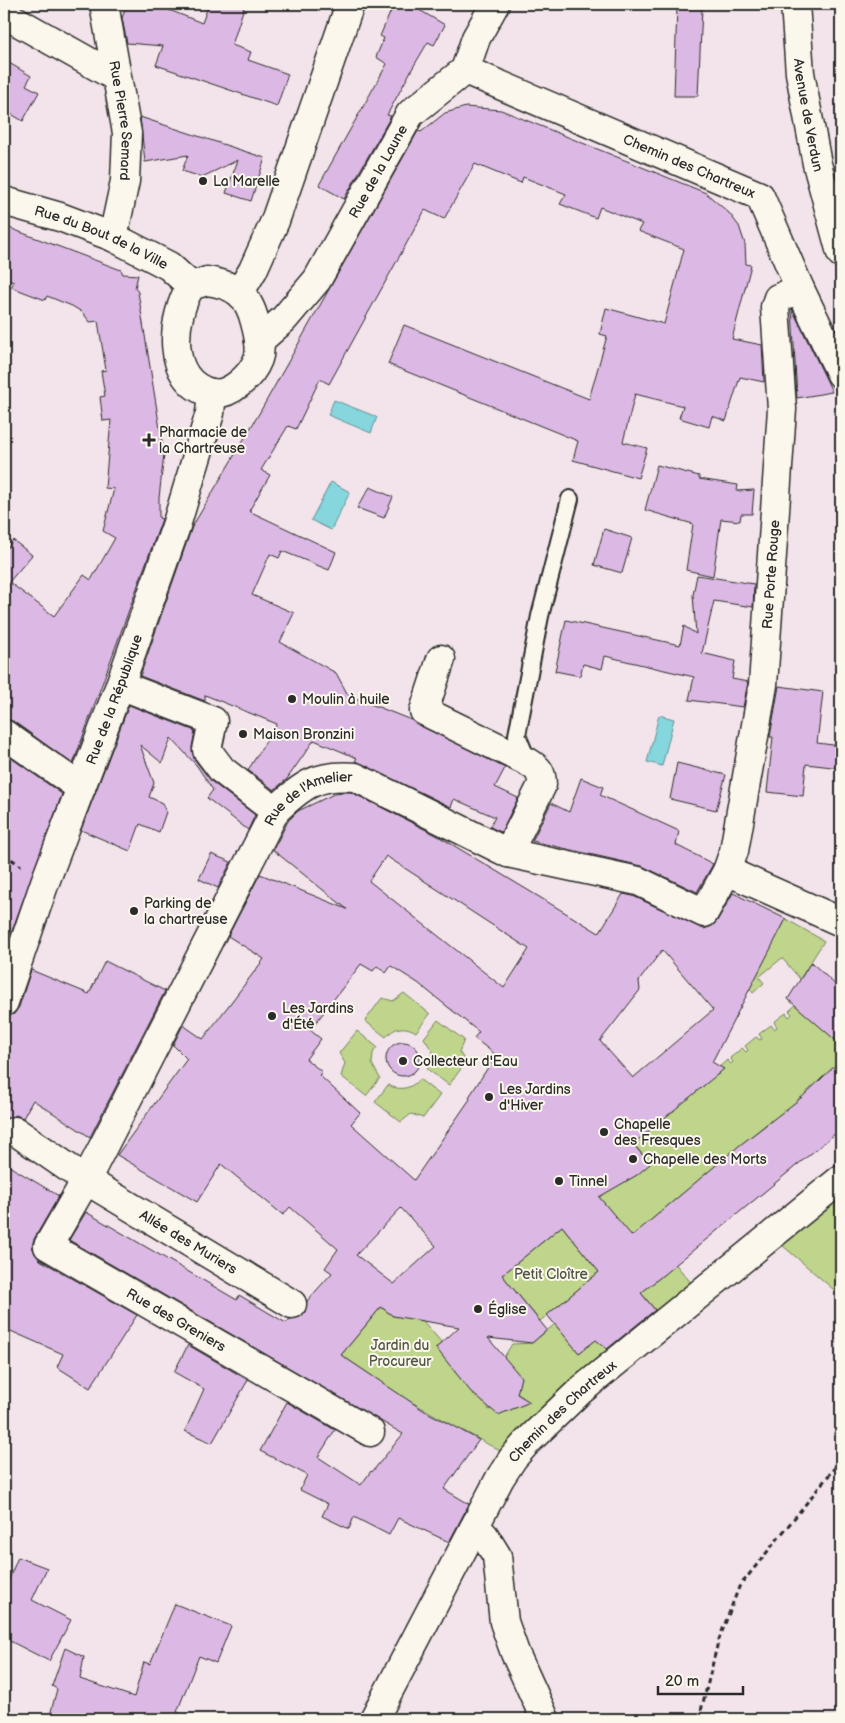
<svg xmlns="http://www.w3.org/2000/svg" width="845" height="1723" font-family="'Balsamiq Sans',sans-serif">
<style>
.green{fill:#bed58b;stroke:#74805b}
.water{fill:#85d6dd;stroke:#619296}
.building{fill:#dcb9e4;stroke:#2b2b2b;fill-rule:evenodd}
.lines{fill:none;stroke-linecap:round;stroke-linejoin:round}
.lane-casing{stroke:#2b2b2b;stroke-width:20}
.street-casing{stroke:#2b2b2b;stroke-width:31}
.secondary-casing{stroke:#2b2b2b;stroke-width:31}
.path{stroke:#2b2b2b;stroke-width:3;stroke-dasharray:5 4;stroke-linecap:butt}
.lane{stroke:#fbf7ec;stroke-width:16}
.street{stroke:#fbf7ec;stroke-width:28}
.secondary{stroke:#fbf7ec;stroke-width:28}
.poi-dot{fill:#2b2b2b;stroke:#fbf7ec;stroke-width:2}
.labels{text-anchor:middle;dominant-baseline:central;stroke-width:4;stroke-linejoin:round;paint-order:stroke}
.street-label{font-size:14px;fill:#2b2b2b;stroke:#fbf7ec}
.poi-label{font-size:14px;fill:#2b2b2b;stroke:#fbf7ec;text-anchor:start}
.park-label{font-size:14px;fill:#505643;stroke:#fbf7ec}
</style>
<rect width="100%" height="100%" fill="#f2e4ea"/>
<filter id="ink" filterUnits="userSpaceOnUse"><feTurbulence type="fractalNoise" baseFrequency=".02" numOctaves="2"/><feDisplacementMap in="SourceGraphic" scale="10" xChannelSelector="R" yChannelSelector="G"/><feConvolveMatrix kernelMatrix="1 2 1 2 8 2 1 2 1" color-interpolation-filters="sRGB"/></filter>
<g filter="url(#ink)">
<path class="green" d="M786 919 824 941 800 979 782 958 759 977 764 983 753 993 729 964 760 928 777 936Z
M404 993 430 1014 416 1032C405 1025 394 1027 386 1037L365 1021 382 998 393 1001Z
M799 1002 840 1038 836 1042 839 1044 841 1042V1070L815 1085 812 1087 816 1091 804 1101 800 1097 798 1099 801 1103 789 1113 786 1109 783 1111 786 1115 775 1124 771 1120 651 1220 649 1222 651 1226 634 1240 588 1184 635 1176 650 1163 630 1140 643 1136 654 1120 658 1124 660 1122 657 1118 669 1108 673 1112 675 1110 672 1106 684 1096 687 1100 690 1098 687 1093 698 1084 702 1088 704 1086 701 1082 713 1072 716 1076 719 1074 716 1070 727 1060 731 1064 733 1062 730 1058 742 1048 746 1052 748 1050 745 1046 756 1037 760 1040 762 1039 759 1034 771 1025 774 1029 777 1027 774 1022 786 1013 789 1017 792 1014 789 1011Z
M438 1020 464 1040 459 1052 466 1062 449 1085 427 1069 431 1063 433 1052 424 1038Z
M357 1031 377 1047 373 1053 372 1064 380 1078 366 1096 341 1076 345 1063 339 1053Z
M419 1079 440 1095 423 1118 411 1114 401 1122 375 1102 388 1085C400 1091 411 1089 419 1079Z
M841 1195V1296L782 1245Z
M562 1226 599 1272 540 1321 502 1275Z
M663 1249 693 1285 659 1314 641 1293 663 1275 651 1260Z
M381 1307 394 1317 402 1307 415 1316V1320L423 1321 442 1343 435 1348 438 1351 444 1346 455 1372 491 1401 488 1409 491 1410 494 1402 522 1401 524 1398 516 1393 504 1357 512 1344 532 1343 555 1324 579 1353 598 1338 611 1353 502 1452 404 1398 341 1355Z"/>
<path class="water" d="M334 400 377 417 371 433 328 415Z
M331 482 350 492 331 530 311 520Z
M659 715 674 719 662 766 647 762Z"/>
<path class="building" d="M127 4H154L202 23 209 4H245L232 45 251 52 248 60 288 74 277 106 156 65 163 46 127 43 122 18Z
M394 4H409L445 25 434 45 428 42 412 69 387 115 391 116 344 199 319 185 387 64 376 57 384 38 380 36Z
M677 7 702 8 698 96H674Z
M4 60 31 76 26 85 39 92 23 121 11 114 4 127Z
M466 107 501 110 706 193 729 213 739 226 745 244 746 264 751 265 732 339 762 345 764 382 740 377 726 421 712 416 709 427 679 418 683 406 635 394 623 442 647 448 638 478 573 460 578 441 388 364 404 325 589 399 607 336 600 334 606 308 664 324 684 249 638 231 642 224 600 207 596 218 560 204 566 194 523 177 521 183 475 164 444 219 425 210 329 384 320 379 296 429 288 426 261 470 270 475 249 511 336 552 329 570 282 551 279 558 270 554 252 595 294 613 280 642 336 673 348 695 411 720 505 768 495 787 518 798 501 832 490 827 495 817 454 799 451 807 355 761 357 758 314 740 287 779 274 790 248 770 277 724 205 695V701L140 676 192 527 260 412 418 131 421 132 445 113Z
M140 117 265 158 251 201 226 193 238 160 202 177 182 171 188 155 145 162Z
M4 226 121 270 123 274 138 275 135 288 138 292 164 454 159 498V518L162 519 73 764 13 721 4 719V553L13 540 32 555 9 582 54 616 84 575 91 580 115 538 103 531 114 489 105 488 111 420 103 421 100 397 105 396 101 371 106 370 98 321 90 322 82 312 72 306 47 296 45 300 11 287 14 282 4 279Z
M792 309 827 381 832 392 797 398Z
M657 465 699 476V479L738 485 737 491 754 490 752 514H741L740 521 721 519 713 576 686 570 693 524 645 510Z
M370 487 393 497 384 518 357 508Z
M604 529 632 538 622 573 594 565Z
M697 575 754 584 753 607 714 601 702 653 735 661 732 679 748 682 743 707 689 700 694 677 605 656 602 669 583 664 580 676 555 671 566 620 680 645 684 626 696 634 693 595Z
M779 686 823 692 817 743 841 746V768L806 764 803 796 767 792 773 737H770Z
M129 705 195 731 192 747 194 759 212 782 255 815 248 830 207 798 213 790 197 766 171 738 162 763 140 745 154 783 149 797 162 803 166 812 159 832 140 824 130 851 81 830Z
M4 753 62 794 5 950H4Z
M677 763 726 775 716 810 670 799Z
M581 778 603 787 600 795 679 831 676 845 713 864 697 892 642 866 532 841 551 803 569 812Z
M342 792H351L438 836 599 933 623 894 633 896 704 929 712 926 717 921 733 893 786 919 712 1062 724 1069 633 1144 650 1164 637 1175 599 1197 632 1236 740 1145 801 1098 841 1060V1129L641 1293 655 1310 607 1349 596 1340 579 1353 547 1315 599 1272 562 1226 502 1275 547 1330 532 1343 488 1338 521 1377 517 1394 530 1402 498 1415 471 1392 436 1348 459 1327 393 1316 381 1307 341 1355 423 1410 479 1440 444 1489 469 1504 449 1542 398 1518 389 1535 354 1517 349 1529 322 1516 328 1504 300 1490 307 1475 260 1451 287 1402 335 1430 318 1457 361 1485 371 1471 372 1472 403 1434 69 1240 86 1212 237 1300 239 1295 286 1323 290 1319 300 1317 305 1312 307 1301 332 1273 325 1268 338 1249 290 1207 283 1215 221 1164 197 1202 117 1155 187 1059 173 1045 183 1025 203 1039 264 959 228 936 260 874 347 909 273 850 288 821 298 811 336 793ZM386 856 529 949 504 988 369 881ZM662 950 713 1010 633 1078 600 1041 640 990 639 981ZM361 964 373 971 377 966 386 973 391 966 418 983 479 1032 474 1038 496 1055 469 1097 470 1099 414 1180 351 1124 360 1113 319 1075 322 1072 306 1059 321 1039 310 1030ZM401 1208 436 1246 394 1284 356 1255Z
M211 854 231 862 218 888 199 879Z
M105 961 165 991 90 1137 33 1100 23 1118 16 1115 4 1121V1017L14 1014 19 1007 31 970 89 994Z
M811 962 841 990V1045L788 999Z
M386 1059a17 17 0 1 1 34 0a17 17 0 1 1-34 0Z
M4 1163 59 1196 34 1239 32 1246 35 1254 40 1260 137 1315 90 1388 57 1367 63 1354 4 1328Z
M188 1345 248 1380 212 1443 185 1431 204 1389 174 1372Z
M18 1557 47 1568 32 1600 71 1620 49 1661 4 1638V1591Z
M175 1604 231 1626 216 1663 199 1656 177 1712 187 1716 186 1719H49L57 1689 52 1686 65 1648 84 1657 80 1679 134 1697 144 1662 150 1664Z"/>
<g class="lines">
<defs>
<path id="lane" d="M528 762 517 735 540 616 570 499"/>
<g id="street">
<path id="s1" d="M104 4 127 133 125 181 113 237"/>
<path d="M4 14 116 77"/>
<path id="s2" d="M465 70 760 196 800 289 841 374"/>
<path id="s3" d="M4 201 60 217 113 237 169 266 191 286"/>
<path d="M207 281C235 285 248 294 255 322 258 333 262 348 258 359 252 375 230 397 211 393 164 381 172 316 191 286Z"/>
<path d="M240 292 253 270 275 221 350 4"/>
<path id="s4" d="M259 341 284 319 317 280 410 114 465 70 476 38 495 4"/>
<path d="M441 659 424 711 528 762C538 768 542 772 542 785L508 853"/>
<path d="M120 685 213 721 207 750 222 770 275 811"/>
<path d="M4 734 81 788"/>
<path d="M727 871 841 922"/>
<path id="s5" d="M4 1002 45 882 120 685 176 526 210 413 212 393"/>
<path id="s6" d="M15 1131 86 1180 292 1304"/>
<path id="s7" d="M370 1432 48 1246 86 1180 275 811C302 785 317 774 355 777L508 853 638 881 704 913 727 871 734 851 763 685 782 409 775 307 778 298 800 289"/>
<path d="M473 1530 484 1535 497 1556 504 1622 515 1653 545 1719"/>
<path id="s8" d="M374 1719 500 1478 513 1458 528 1441 580 1391 841 1179"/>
</g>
<g id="secondary">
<path id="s9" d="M795 4 800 73 817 164 841 253"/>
</g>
</defs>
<use href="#lane" class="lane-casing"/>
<use href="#street" class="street-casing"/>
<use href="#secondary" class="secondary-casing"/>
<path class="path" d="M4 854 21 866
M699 1719 718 1642 739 1587 841 1460"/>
<use href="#lane" class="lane"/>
<use href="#street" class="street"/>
<use href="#secondary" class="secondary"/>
</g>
</g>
<g class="poi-dot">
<circle cx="203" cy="181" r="5"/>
<path d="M146.5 432.5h5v5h5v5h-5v5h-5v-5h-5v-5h5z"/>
<circle cx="292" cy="699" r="5"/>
<circle cx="243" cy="734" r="5"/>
<circle cx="134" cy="911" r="5"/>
<circle cx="272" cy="1016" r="5"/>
<circle cx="403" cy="1061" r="5"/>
<circle cx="489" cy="1097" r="5"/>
<circle cx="604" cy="1132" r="5"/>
<circle cx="633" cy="1159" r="5"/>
<circle cx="559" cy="1181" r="5"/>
<circle cx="478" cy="1309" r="5"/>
</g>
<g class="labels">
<g class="street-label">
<text stroke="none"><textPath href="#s9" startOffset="112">Avenue de Verdun</textPath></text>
<text stroke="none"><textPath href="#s1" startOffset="118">Rue Pierre Semard</textPath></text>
<text stroke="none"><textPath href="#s2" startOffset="244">Chemin des Chartreux</textPath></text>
<text stroke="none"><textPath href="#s4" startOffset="209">Rue de la Laune</textPath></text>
<text stroke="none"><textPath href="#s3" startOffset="104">Rue du Bout de la Ville</textPath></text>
<text stroke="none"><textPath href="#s7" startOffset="1679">Rue Porte Rouge</textPath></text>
<text stroke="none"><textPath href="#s5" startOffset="322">Rue de la République</textPath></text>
<text stroke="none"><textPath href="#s7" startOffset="899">Rue de l'Amelier</textPath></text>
<text stroke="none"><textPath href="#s6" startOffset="206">Allée des Muriers</textPath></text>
<text transform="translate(176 1320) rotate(30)">Rue des Greniers</text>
<text stroke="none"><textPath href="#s8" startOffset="364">Chemin des Chartreux</textPath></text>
</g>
<g class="poi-label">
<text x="213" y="181">La Marelle</text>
<text x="159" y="432">Pharmacie de<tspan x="159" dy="16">la Chartreuse</tspan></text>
<text x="302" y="699">Moulin à huile</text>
<text x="253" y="734">Maison Bronzini</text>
<text x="144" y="903">Parking de<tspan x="144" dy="16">la chartreuse</tspan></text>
<text x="282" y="1008">Les Jardins<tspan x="282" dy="16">d'Été</tspan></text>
<text x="413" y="1061">Collecteur d'Eau</text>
<text x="499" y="1089">Les Jardins<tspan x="499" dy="16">d'Hiver</tspan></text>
<text x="614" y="1124">Chapelle<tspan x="614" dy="16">des Fresques</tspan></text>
<text x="643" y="1159">Chapelle des Morts</text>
<text x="569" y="1181">Tinnel</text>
<text x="488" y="1309">Église</text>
</g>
<g class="park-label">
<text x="551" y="1274">Petit Cloître</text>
<text x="400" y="1345">Jardin du<tspan x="400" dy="16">Procureur</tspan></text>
</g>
</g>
<rect width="845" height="1723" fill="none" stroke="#fbf7ec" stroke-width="20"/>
<rect x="10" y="10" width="825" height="1703" fill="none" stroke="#2b2b2b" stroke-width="2" filter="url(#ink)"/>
<path d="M658 1686v8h85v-8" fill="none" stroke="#2b2b2b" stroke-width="2.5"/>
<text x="665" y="1686" font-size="15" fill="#2b2b2b" stroke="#fbf7ec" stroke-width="4" paint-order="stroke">20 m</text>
</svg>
